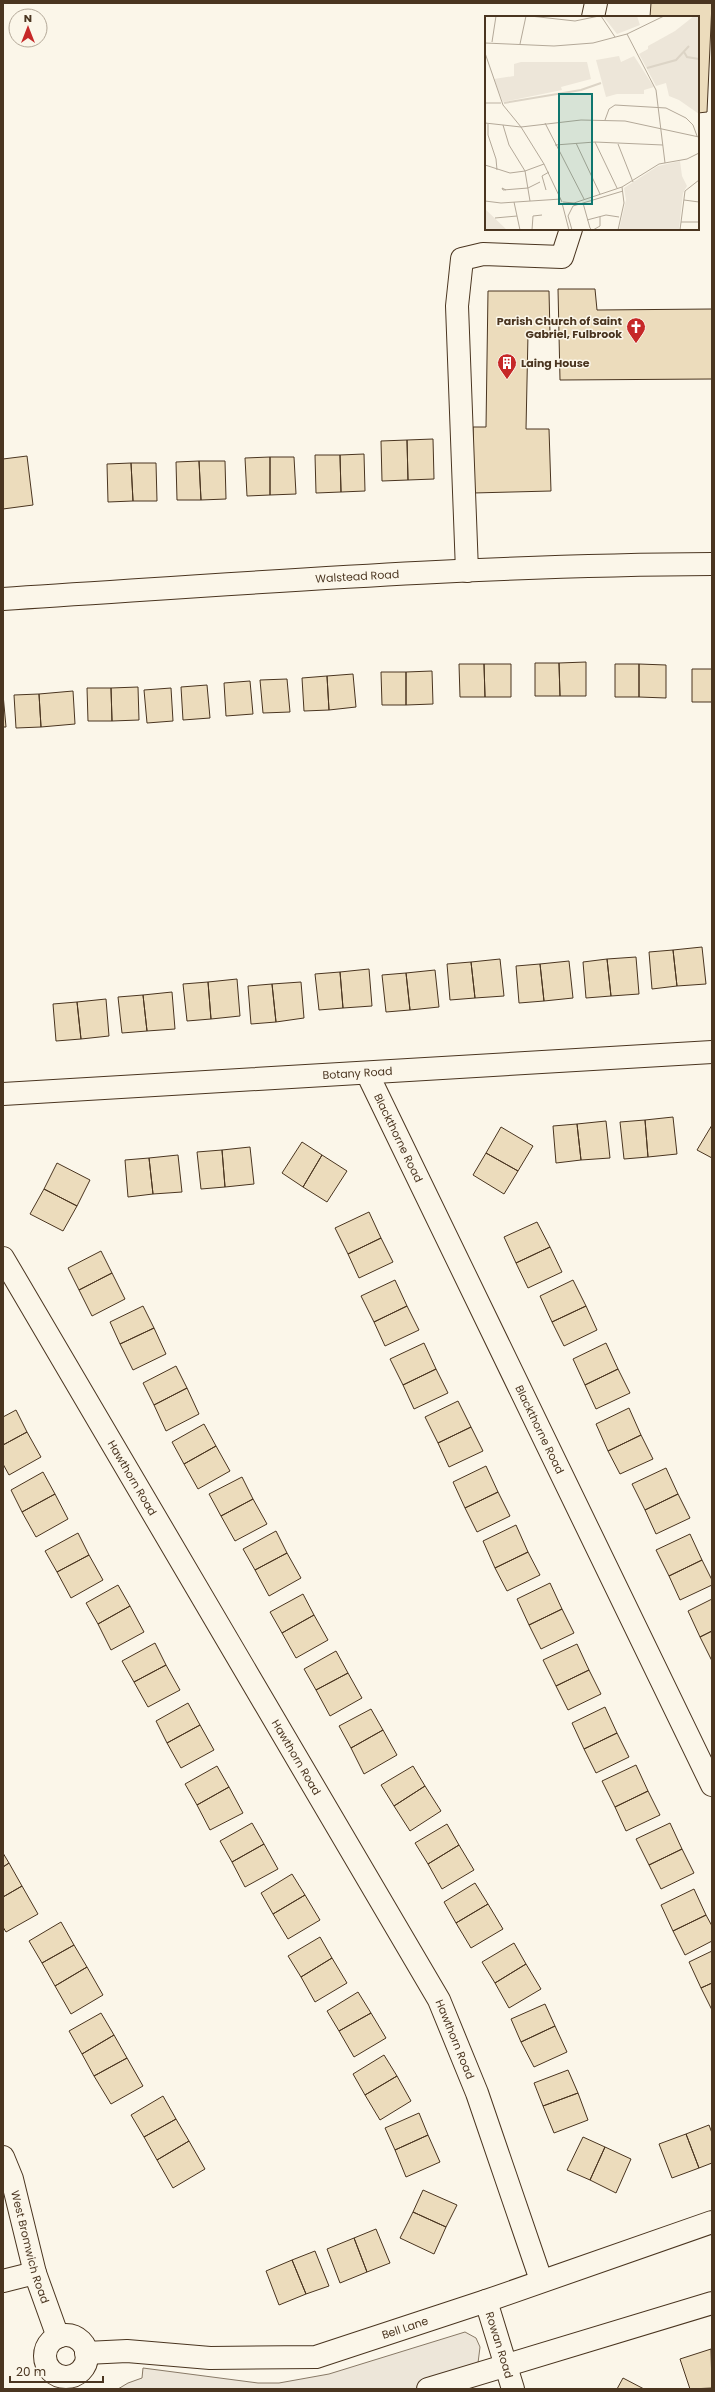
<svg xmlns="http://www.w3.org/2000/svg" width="715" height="2392" font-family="Poppins,sans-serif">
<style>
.green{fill:#ede6d9;stroke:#887966}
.building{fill:#ecdcbc;stroke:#4a3520}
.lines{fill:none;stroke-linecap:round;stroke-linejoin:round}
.minor-casing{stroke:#4a3520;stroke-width:24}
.major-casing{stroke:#4a3520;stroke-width:24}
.minor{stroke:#fbf6e9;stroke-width:22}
.major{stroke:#fbf6e9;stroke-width:22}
.labels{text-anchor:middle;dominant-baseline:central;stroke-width:3;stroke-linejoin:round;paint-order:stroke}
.poi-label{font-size:11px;font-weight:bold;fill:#4a3520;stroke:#fbf6e9;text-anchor:end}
.street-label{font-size:11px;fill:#4a3520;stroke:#fbf6e9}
.inset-river{fill:none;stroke:#dcd4c6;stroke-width:2}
.inset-road{fill:none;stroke:#b4a999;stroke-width:1}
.view{fill:#0f766e;fill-opacity:0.15;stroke:#0f766e;stroke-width:2}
.inset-edge{fill:none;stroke:#4a3520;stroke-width:2}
</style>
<rect width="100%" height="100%" fill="#fbf6e9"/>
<path class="green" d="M465 2332 476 2338 480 2347 478 2363 470 2371 416 2389H118L128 2383 142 2378 143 2368 258 2383H279L329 2374Z"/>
<path class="building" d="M651 3H712L707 112 698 113V17H650Z
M558 289H595L597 310 712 309V379L560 380Z
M488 291H549L550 334H528L526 429H549L551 491 473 493V427H486Z
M433 439 434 479 408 480 407 440Z
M407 440 408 480 382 481 381 441Z
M364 454 365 491 341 492 340 455Z
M315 455H340L341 492 316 493Z
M27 456 33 505 3 509V459Z
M270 457H294L296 494 270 495Z
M270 457V495L247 496 245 458Z
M199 461H225L226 499 201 500Z
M199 461 201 500H177L176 462Z
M131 463H156L157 501H133Z
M131 463 133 501 108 502 107 464Z
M586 662V696H560L559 663Z
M535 663H559L560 696H535Z
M459 664H484L485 697H460Z
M484 664H511V697H485Z
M615 664H639V697H615Z
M639 664 666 665V698L639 697Z
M692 669H712V702H692Z
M432 671 433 704 406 705V672Z
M381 672H406V705H382Z
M353 674 356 707 329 710 327 676Z
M327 676 329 710 304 711 302 678Z
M287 679 290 712 263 713 260 680Z
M250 681 253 714 226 716 224 683Z
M207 685 210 718 183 720 181 687Z
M138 687 139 720 112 721 111 688Z
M87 688H111L112 721H88Z
M171 688 173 721 147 723 144 690Z
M73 691 75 724 41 727 39 694Z
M3 694 6 727H3Z
M39 694 41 727 16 728 14 695Z
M702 947 706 984 677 986 673 950Z
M673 950 677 986 652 989 649 952Z
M636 957 639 994 611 996 607 959Z
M500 959 504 996 475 998 471 962Z
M607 959 611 996 586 998 583 962Z
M569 961 573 998 544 1001 540 964Z
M471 962 475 998 450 1000 447 964Z
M540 964 544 1001 519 1003 516 966Z
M369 969 372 1006 343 1008 340 972Z
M435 970 439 1007 410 1010 406 973Z
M340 972 343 1008 319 1010 315 974Z
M406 973 410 1010 386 1012 382 975Z
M237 979 240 1016 211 1019 208 982Z
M208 982 211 1019 187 1021 183 984Z
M301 982 304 1018 276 1022 272 984Z
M272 984 276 1022 251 1024 248 986Z
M172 992 175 1029 147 1031 143 995Z
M143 995 147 1031 122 1033 118 997Z
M106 999 109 1036 81 1039 77 1002Z
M77 1002 81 1039 56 1041 53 1004Z
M673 1117 677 1154 648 1157 645 1120Z
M645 1120 648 1157 624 1159 620 1122Z
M606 1121 610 1158 581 1160 577 1124Z
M577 1124 581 1160 556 1163 553 1126Z
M712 1125V1158L697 1150Z
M501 1127 533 1146 518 1171 486 1153Z
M302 1142 322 1155 303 1187 282 1173Z
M250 1147 254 1184 225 1187 222 1150Z
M222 1150 225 1187 201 1189 197 1152Z
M486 1153 518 1171 504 1194 473 1175Z
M178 1155 182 1192 153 1194 149 1158Z
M322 1155 347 1171 327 1202 303 1187Z
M149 1158 153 1194 128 1197 125 1160Z
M57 1163 90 1180 77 1206 44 1189Z
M44 1189 77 1206 63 1231 30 1214Z
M369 1212 381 1238 348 1254 335 1228Z
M537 1222 550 1247 516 1263 504 1237Z
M381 1238 393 1262 359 1278 348 1254Z
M550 1247 562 1272 528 1288 516 1263Z
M101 1251 112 1273 79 1290 68 1268Z
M112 1273 125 1299 92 1316 79 1290Z
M395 1280 407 1306 374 1322 361 1296Z
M573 1280 586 1306 552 1322 540 1296Z
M143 1306 154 1328 120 1344 110 1322Z
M407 1306 419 1330 385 1346 374 1322Z
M586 1306 597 1330 564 1346 552 1322Z
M154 1328 166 1354 133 1370 120 1344Z
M424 1343 436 1369 403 1385 390 1359Z
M606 1343 618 1369 585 1385 573 1359Z
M176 1366 187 1388 154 1405 143 1383Z
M436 1369 448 1393 414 1409 403 1385Z
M618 1369 630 1393 596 1409 585 1385Z
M187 1388 199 1414 166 1431 154 1405Z
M458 1401 471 1427 438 1443 425 1417Z
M629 1408 641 1435 608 1451 596 1424Z
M16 1410 27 1432 3 1445V1417Z
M204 1424 216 1446 184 1464 172 1442Z
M471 1427 483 1451 449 1467 438 1443Z
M27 1432 41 1457 9 1475 3 1464V1445Z
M641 1435 653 1459 620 1474 608 1451Z
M216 1446 230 1471 198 1489 184 1464Z
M486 1466 498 1492 465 1508 453 1482Z
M666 1468 678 1494 645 1510 632 1484Z
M43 1472 55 1494 22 1512 11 1490Z
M242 1477 253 1499 221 1516 209 1494Z
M498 1492 510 1516 477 1532 465 1508Z
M55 1494 68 1519 36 1537 22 1512Z
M678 1494 690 1518 656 1534 645 1510Z
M253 1499 267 1524 235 1541 221 1516Z
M516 1525 528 1552 495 1568 483 1541Z
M276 1531 287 1553 255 1570 243 1549Z
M78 1533 89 1555 57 1572 45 1551Z
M690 1534 702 1560 669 1576 656 1550Z
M528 1552 540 1575 507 1591 495 1568Z
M287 1553 301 1578 269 1596 255 1570Z
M89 1555 103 1580 71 1598 57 1572Z
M702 1560 712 1580V1585L680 1600 669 1576Z
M550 1583 562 1609 529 1625 517 1599Z
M118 1585 130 1606 98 1624 86 1603Z
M303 1594 314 1615 282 1633 270 1612Z
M712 1599V1631L700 1637 688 1611Z
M130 1606 144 1632 111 1650 98 1624Z
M562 1609 574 1633 541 1649 529 1625Z
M314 1615 328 1640 296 1658 282 1633Z
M712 1631V1661L700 1637Z
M155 1643 166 1665 134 1682 122 1661Z
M577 1644 589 1670 556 1686 543 1660Z
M336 1651 348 1673 316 1690 304 1669Z
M166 1665 180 1690 148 1707 134 1682Z
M589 1670 601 1694 568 1710 556 1686Z
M348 1673 362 1698 330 1716 316 1690Z
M188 1703 200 1725 167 1743 156 1721Z
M605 1707 617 1733 584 1749 572 1723Z
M371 1709 383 1730 351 1748 339 1726Z
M200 1725 214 1750 181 1768 167 1743Z
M383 1730 397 1755 364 1774 351 1748Z
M617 1733 629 1757 596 1773 584 1749Z
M636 1765 648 1791 615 1807 602 1781Z
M217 1766 229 1787 197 1805 185 1784Z
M413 1766 425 1786 394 1806 381 1785Z
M425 1786 441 1811 410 1831 394 1806Z
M229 1787 243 1813 210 1830 197 1805Z
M648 1791 660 1815 626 1831 615 1807Z
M252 1823 264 1844 232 1862 220 1841Z
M670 1823 682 1849 649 1865 636 1839Z
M447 1824 459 1845 428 1864 415 1843Z
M264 1844 278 1869 245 1887 232 1862Z
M459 1845 474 1870 442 1889 428 1864Z
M682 1849 694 1873 661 1889 649 1865Z
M3 1853 9 1863 3 1867Z
M9 1863 22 1886 3 1897V1867Z
M292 1874 305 1895 273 1914 261 1893Z
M475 1883 488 1904 456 1923 444 1902Z
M22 1886 38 1914 6 1932 3 1927V1897Z
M694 1889 706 1915 673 1931 661 1905Z
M305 1895 320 1920 288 1939 273 1914Z
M488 1904 503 1929 471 1948 456 1923Z
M706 1915 712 1926V1941L685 1955 673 1931Z
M61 1922 74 1945 42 1963 29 1941Z
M320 1937 332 1958 301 1977 288 1956Z
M514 1943 526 1964 495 1983 482 1962Z
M74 1945 87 1967 55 1986 42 1963Z
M712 1951V1983L701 1988 689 1962Z
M332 1958 347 1983 315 2002 301 1977Z
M526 1964 541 1989 509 2008 495 1983Z
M87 1967 103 1995 71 2014 55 1986Z
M712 1983V2010L701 1988Z
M358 1992 371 2013 339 2031 327 2011Z
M545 2004 555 2026 521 2042 511 2019Z
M101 2013 114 2035 82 2054 69 2031Z
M371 2013 386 2038 354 2057 339 2031Z
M555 2026 567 2052 534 2067 521 2042Z
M114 2035 127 2058 94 2076 82 2054Z
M384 2055 397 2076 365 2095 353 2074Z
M127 2058 143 2086 111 2104 94 2076Z
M568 2070 578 2093 543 2106 534 2083Z
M397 2076 411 2101 380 2120 365 2095Z
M578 2093 588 2120 554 2133 543 2106Z
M163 2096 176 2119 144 2137 131 2115Z
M419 2113 428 2135 395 2150 385 2128Z
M176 2119 189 2141 157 2160 144 2137Z
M709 2125 712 2133V2163L699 2168 686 2134Z
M686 2134 699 2168 672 2178 659 2144Z
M428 2135 440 2162 406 2177 395 2150Z
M583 2137 605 2147 590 2180 567 2170Z
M189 2141 205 2169 173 2188 157 2160Z
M605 2147 631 2159 616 2193 590 2180Z
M423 2190 457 2205 446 2227 413 2212Z
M413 2212 446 2227 434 2254 400 2238Z
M376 2229 390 2263 367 2272 354 2238Z
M354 2238 367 2272 340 2283 327 2249Z
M315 2251 329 2286 306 2294 292 2260Z
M292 2260 306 2294 279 2305 266 2271Z
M711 2349 712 2388 690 2389 680 2359Z
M623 2378 644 2389H617Z"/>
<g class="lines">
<defs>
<g id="minor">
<path d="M593 17 596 3"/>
<path d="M467 571 457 306 462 259 483 254 562 257 571 229"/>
<path id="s1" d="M3 599C239 584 475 565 712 564"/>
<path id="s2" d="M367 1073 712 1785"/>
<path id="s3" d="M3 1094 712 1052"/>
<path id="s4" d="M3 1258 439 2000 477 2093 541 2280"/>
<path d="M3 2281 35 2273"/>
<path id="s5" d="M486 2301 513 2389"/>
<path id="s6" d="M86 2353 127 2351 210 2358 316 2357 486 2301 712 2222"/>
<path d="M428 2389 712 2303"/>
</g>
<g id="major">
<path id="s7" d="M3 2157 12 2179 35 2273 58 2337"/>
<circle cx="66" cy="2356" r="21"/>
</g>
</defs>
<use href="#minor" class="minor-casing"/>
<use href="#major" class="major-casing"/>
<use href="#minor" class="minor"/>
<use href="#major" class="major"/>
</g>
<defs>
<symbol id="church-pin" viewBox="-11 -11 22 30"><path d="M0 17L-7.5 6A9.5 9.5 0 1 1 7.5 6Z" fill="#c62828" stroke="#fbf6e9"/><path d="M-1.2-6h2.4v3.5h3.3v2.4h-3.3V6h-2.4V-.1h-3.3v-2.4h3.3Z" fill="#fff"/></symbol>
<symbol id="building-pin" viewBox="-11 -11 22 30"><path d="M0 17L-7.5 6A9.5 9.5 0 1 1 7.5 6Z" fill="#c62828" stroke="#fbf6e9"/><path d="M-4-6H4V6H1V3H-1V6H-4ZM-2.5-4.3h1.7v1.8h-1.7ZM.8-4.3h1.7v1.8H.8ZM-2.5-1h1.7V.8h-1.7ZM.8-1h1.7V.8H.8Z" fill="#fff"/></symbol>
</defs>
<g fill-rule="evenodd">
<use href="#church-pin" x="625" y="316" width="22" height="30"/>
<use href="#building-pin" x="496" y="352" width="22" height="30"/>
</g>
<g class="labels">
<g class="poi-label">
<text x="622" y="321">Parish Church of Saint<tspan x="622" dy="13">Gabriel, Fulbrook</tspan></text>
<text x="521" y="363" text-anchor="start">Laing House</text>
</g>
<g class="street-label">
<text stroke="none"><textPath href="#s1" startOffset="355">Walstead Road</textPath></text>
<text stroke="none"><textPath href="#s3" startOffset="355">Botany Road</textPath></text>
<text stroke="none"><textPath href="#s2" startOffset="72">Blackthorne Road</textPath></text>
<text stroke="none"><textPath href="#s2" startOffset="396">Blackthorne Road</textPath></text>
<text stroke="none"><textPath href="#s4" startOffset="255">Hawthorn Road</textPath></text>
<text stroke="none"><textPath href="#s4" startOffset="579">Hawthorn Road</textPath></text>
<text stroke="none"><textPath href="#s4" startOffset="903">Hawthorn Road</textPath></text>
<text stroke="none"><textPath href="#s7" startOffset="94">West Bromwich Road</textPath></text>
<text stroke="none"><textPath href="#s6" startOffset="324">Bell Lane</textPath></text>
<text stroke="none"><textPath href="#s5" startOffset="46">Rowan Road</textPath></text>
</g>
</g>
<g transform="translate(485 16)">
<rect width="214" height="214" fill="#fbf6e9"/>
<path d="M118 0H152L155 9 132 18ZM209 0H214V98L194 84 184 80 181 67 171 70 154 38 163 33V30L190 15ZM134 40 136 46 149 40 169 71 159 74V78H132L121 81 111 44ZM36 46H102L106 63 76 71 77 74 18 86 9 63 29 60V48ZM195 145 197 160 202 170 198 177 194 214H134L141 184 139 172 173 150ZM0 193 22 214H0Z" fill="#ede6d9"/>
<path class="inset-river" d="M199 36 202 41 214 43M162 52 191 44 204 30M0 87H16M19 87 96 74 116 67"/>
<path class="inset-road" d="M45 0 90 5 114 0M116 0 130 21M142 18 171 74 180 147M7 26 11 0M0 27 69 30 108 27 142 18 179 0M35 28 41 0M0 37 18 89 36 111 59 148 77 186M120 104 124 93 130 89 181 92 201 102 208 109 212 120M0 107 36 111 96 104 140 105 214 121M60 107 99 183M3 108V119L11 143 12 154M18 109 24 129 40 155 45 185M110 126 132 172M91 127 115 178M133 128 148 166M70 129 110 126 178 129M0 149 25 157 40 155 59 148M21 174 17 172 18 174 43 172 55 166M61 174 57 160 64 156M199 184 214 186M0 185 16 187 76 183M29 186 35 214M78 186 89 187 137 171 174 148 202 143 214 137M77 187 84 214M98 187 105 212 107 214M10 202 32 200M102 204 121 199 134 201M196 206H214M43 214H56M47 214 48 200 57 199M87 214 83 200 88 190 138 175M108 214 115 210V201M133 214 139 187 137 171M195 214 200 175 214 164"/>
<path class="view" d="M74 78H107V188H74Z"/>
<rect width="214" height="214" class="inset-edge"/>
</g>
<rect width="715" height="2392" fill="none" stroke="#4a3520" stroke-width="8"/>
<g transform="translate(28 28)"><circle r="19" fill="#fbf6e9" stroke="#b4a999"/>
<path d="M0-3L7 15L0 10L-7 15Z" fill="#c62828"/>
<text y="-6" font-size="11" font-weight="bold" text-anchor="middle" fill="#4a3520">N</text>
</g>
<path d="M10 2376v6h93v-6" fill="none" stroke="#4a3520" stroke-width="2"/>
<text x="16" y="2376" font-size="12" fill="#4a3520" stroke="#fbf6e9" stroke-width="3" paint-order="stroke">20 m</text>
</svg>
